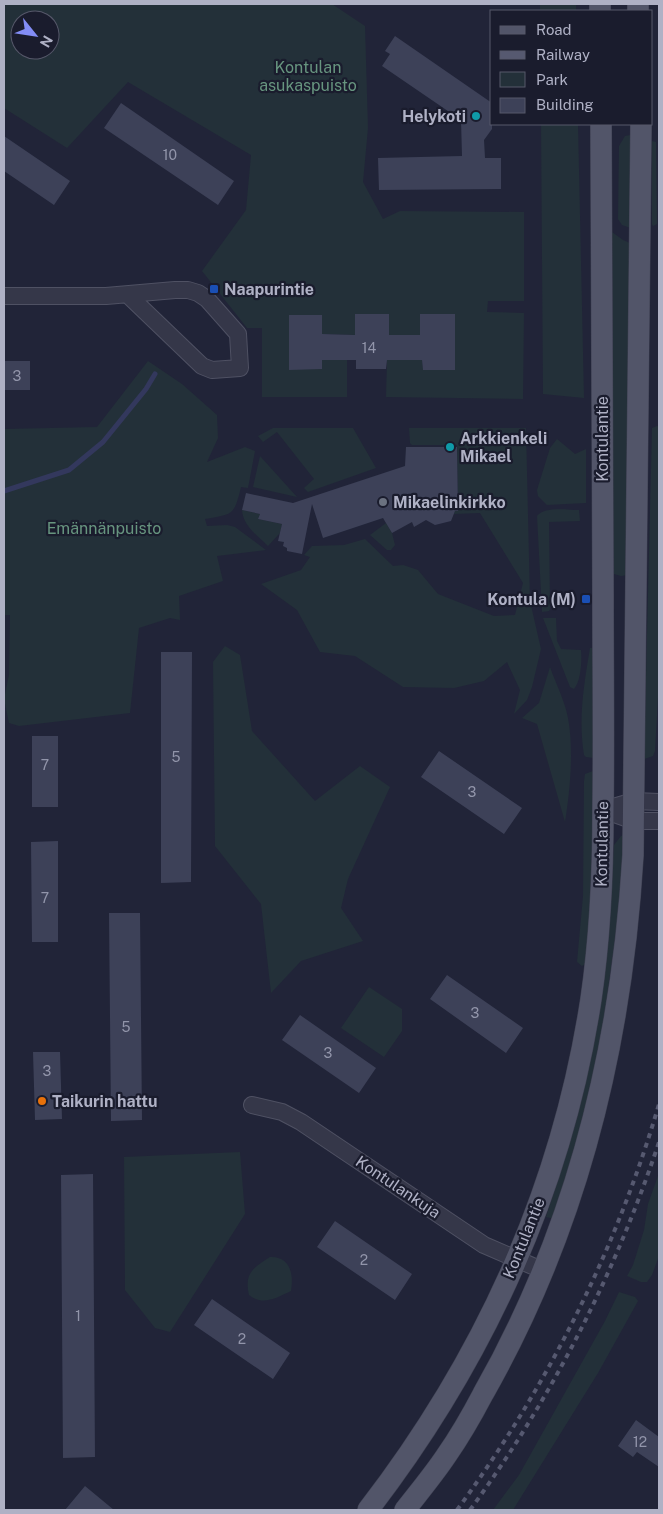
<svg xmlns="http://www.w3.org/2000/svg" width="663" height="1514" font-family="'Public Sans',sans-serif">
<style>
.green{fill:#233039;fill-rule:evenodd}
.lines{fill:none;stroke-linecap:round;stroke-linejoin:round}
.stream{stroke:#33385d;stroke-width:5}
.building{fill:#3d4158}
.minor-casing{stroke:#4f5163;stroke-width:18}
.major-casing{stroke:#3e4052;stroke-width:22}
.minor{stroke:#353749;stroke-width:16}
.major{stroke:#525569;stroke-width:21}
.rail{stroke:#565970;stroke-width:4;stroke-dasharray:5 5;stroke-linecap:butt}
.culture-dot{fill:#0f9aa8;stroke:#1a1c2d;stroke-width:2}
.transit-dot{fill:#1a4fb4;stroke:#1a1c2d;stroke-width:2}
.worship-dot{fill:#6b7280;stroke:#1a1c2d;stroke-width:2}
.food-dot{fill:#e8710a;stroke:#1a1c2d;stroke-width:2}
.labels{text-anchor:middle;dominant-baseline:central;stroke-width:4.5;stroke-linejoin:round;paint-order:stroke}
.number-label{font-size:14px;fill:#9295aa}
.park-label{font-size:16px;fill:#67957f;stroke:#1a1c2d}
.poi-label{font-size:16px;font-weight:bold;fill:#afb1c5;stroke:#1a1c2d;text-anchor:start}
.street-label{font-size:16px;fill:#afb1c5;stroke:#1a1c2d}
</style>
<rect width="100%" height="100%" fill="#212438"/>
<path class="green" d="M4 4H332L365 26 368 128 363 182 383 219 400 211 524 212V301H488L487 312 524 313 523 399 386 397 387 360H422L423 369H455L420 335H389V314H355V335L322 334V315H289V369H322V360H347V397H262V328H247L202 271 246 210 251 155 128 82 67 148 4 108ZM20 20H50V50H20Z
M540 4H576V11H540Z
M541 124H578L584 398 543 394Z
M631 135V228L622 225 618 219 619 146 625 136Z
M652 141 656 142 657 224 653 226 652 224Z
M612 232 623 240 630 243 627 575 621 576 614 574 613 567Z
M148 361 182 384 217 415 218 438 207 462 245 447 255 451 248 488 241 487C234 516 233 514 205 519L207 526 227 525 235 527 266 550 217 556 223 581 179 596 180 620 170 618 139 628 130 713 19 726 9 723 4 699 9 675 10 615H4V429L97 427Z
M657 426 659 427V680L655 751 653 756 644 759 652 428Z
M273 428H353L376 468 308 492 304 488 314 479 277 432 263 442 258 436Z
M409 428H526L530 601 541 649 532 687 527 700 514 714 520 690 507 662 484 681 454 688 403 687 355 656 320 652 297 610 261 584 301 570 310 557 304 555 312 546 344 545 365 539 393 566 403 565 418 570 438 594 494 616 515 615 523 583 480 513 454 514 455 511 458 510 457 445H412L410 443Z
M557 439 575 454 586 449V503L547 505 538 496 537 490 550 448Z
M260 456 297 497 253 487Z
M242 510 260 514 258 519 282 524 280 533 268 546C258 536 243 526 242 510Z
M579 510 580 521 549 522 550 609 549 611 542 612 537 516C544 506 568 510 579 510Z
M386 523 392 533 395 545 391 550H387L370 535Z
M543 618H556L557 641 561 649 581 650C582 661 581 681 574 689L570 687Z
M225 646 240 655 252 731 315 801 360 766 390 787 348 879 341 908 363 941 301 961 271 993 261 904 215 846 213 662Z
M590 648H594V758L586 757 584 755C578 719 584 684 590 648Z
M550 667C556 684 565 701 568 718 574 750 570 791 565 822L537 724 522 718 539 703Z
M593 771 592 880 587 956 585 964 582 966 577 962 583 896 584 781 585 774Z
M624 835 619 911 596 1075 555 1219 546 1217 566 1154 607 952 614 845 621 836Z
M369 987 402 1009V1031L384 1057 341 1028Z
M240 1152 245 1214 170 1332 155 1328 125 1290 124 1157Z
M659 1173V1256L652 1275 647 1282H641L627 1276 633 1265 644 1230 648 1204Z
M270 1257C290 1256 294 1274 291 1291 276 1298 263 1306 249 1295 244 1273 253 1268 270 1257Z
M619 1292 635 1297 638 1301 598 1373 513 1510H493L519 1475 605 1321Z"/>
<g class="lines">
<path class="stream" d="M4 491 69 470 103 442 146 389 155 374"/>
</g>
<path class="building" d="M395 36 492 103V129L484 140 485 158H501V189L379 190 378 158 462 156 461 120 382 66 390 54 385 51Z
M121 103 234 181 218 205 104 128Z
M4 136 70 181 54 205 4 171Z
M355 314H389V335H420V314H455V370H423L422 360H387L386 369H356V360H322V369L289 370V315H322V334L355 335Z
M4 361H30V390H4Z
M406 447H457L458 511H455L451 521 435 525 426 520 414 527 412 522 392 533 383 518 323 538 312 504 302 554 287 551V548L283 546 284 542 278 541 282 524 258 519 260 514 242 510 246 493 293 503 405 466Z
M161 652H192L191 882 161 883Z
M32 736H58V807H32Z
M439 751 522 808 504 834 421 777Z
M58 841V942H32L31 842Z
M109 913H140L142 1120 111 1121Z
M447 975 523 1028 506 1053 430 999Z
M300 1015 376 1068 359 1093 282 1040Z
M33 1052H60L62 1119 35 1120Z
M93 1174 95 1457 63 1458 61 1175Z
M335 1221 412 1274 395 1300 317 1247Z
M212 1299 290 1353 273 1379 194 1325Z
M636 1420 659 1437V1467L637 1452 633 1457 618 1446Z
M85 1486 114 1510H65Z"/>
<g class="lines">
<defs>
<path id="minor" d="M4 296H106L175 290H188L198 293 207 299 238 334 240 368 212 370 202 366 128 295
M603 810 634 821H659
M603 810 634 801 659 802
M252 1105 282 1112 301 1122 484 1245 544 1271"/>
<path id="major" d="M600 4V11
M638 4V11
M368 1510C485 1358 562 1189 591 999 600 937 603 874 603 811 604 739 603 666 603 594 602 437 602 281 601 124
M405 1510C419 1492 434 1474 446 1456 460 1436 472 1415 483 1394 577 1229 622 1043 633 855L641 124"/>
</defs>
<use href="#minor" class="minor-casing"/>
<use href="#major" class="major-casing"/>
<use href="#minor" class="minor"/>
<use href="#major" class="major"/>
<path class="rail" d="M457 1510C547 1387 616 1251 659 1104
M470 1510C552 1398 615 1274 659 1142"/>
</g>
<g class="culture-dot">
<circle cx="476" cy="116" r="5"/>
<circle cx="450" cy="447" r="5"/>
</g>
<g class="transit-dot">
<rect x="209" y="284" width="10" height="10" rx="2.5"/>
<rect x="581" y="594" width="10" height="10" rx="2.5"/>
</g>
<circle class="worship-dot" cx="383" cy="502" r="5"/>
<circle class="food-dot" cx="42" cy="1101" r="5"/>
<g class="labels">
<g class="number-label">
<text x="170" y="155">10</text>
<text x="369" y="348">14</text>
<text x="17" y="376">3</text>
<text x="176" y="757">5</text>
<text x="45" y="765">7</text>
<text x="472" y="792">3</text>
<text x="45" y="898">7</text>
<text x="475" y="1013">3</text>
<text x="126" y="1027">5</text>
<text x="328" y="1053">3</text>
<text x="47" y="1071">3</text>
<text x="364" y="1260">2</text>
<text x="78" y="1316">1</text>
<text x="242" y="1339">2</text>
<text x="640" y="1442">12</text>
</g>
<g class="park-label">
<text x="308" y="67">Kontulan<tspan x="308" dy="18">asukaspuisto</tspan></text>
<text x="104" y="528">Emännänpuisto</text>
</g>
<g class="poi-label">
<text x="466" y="116" text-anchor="end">Helykoti</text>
<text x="224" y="289">Naapurintie</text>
<text x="460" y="438">Arkkienkeli<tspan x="460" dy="18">Mikael</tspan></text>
<text x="393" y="502">Mikaelinkirkko</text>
<text x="576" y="599" text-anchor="end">Kontula (M)</text>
<text x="52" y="1101">Taikurin hattu</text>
</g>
<g class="street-label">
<text transform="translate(602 439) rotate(-90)">Kontulantie</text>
<text transform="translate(602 844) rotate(-89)">Kontulantie</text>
<text transform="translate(398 1187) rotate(34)">Kontulankuja</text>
<text transform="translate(524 1238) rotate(-68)">Kontulantie</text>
</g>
</g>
<rect width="663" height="1514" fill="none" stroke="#afb1c5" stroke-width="10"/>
<rect x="490" y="10" width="162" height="115" fill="#1a1c2d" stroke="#56586a"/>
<rect x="500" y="26" width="25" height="8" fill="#525569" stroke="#56586a"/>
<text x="536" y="35" font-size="15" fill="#afb1c5">Road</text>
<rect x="500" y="51" width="25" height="8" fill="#565970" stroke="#56586a"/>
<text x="536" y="60" font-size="15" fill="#afb1c5">Railway</text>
<rect x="500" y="72" width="25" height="15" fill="#233039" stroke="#56586a"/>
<text x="536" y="85" font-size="15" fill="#afb1c5">Park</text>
<rect x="500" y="98" width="25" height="15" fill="#3d4158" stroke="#56586a"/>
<text x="536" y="110" font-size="15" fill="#afb1c5">Building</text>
<g transform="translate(35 35) rotate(120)"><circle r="24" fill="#1a1c2d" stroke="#56586a"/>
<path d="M0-4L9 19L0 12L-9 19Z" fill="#838df6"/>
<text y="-8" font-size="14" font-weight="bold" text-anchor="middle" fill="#afb1c5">N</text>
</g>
</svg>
